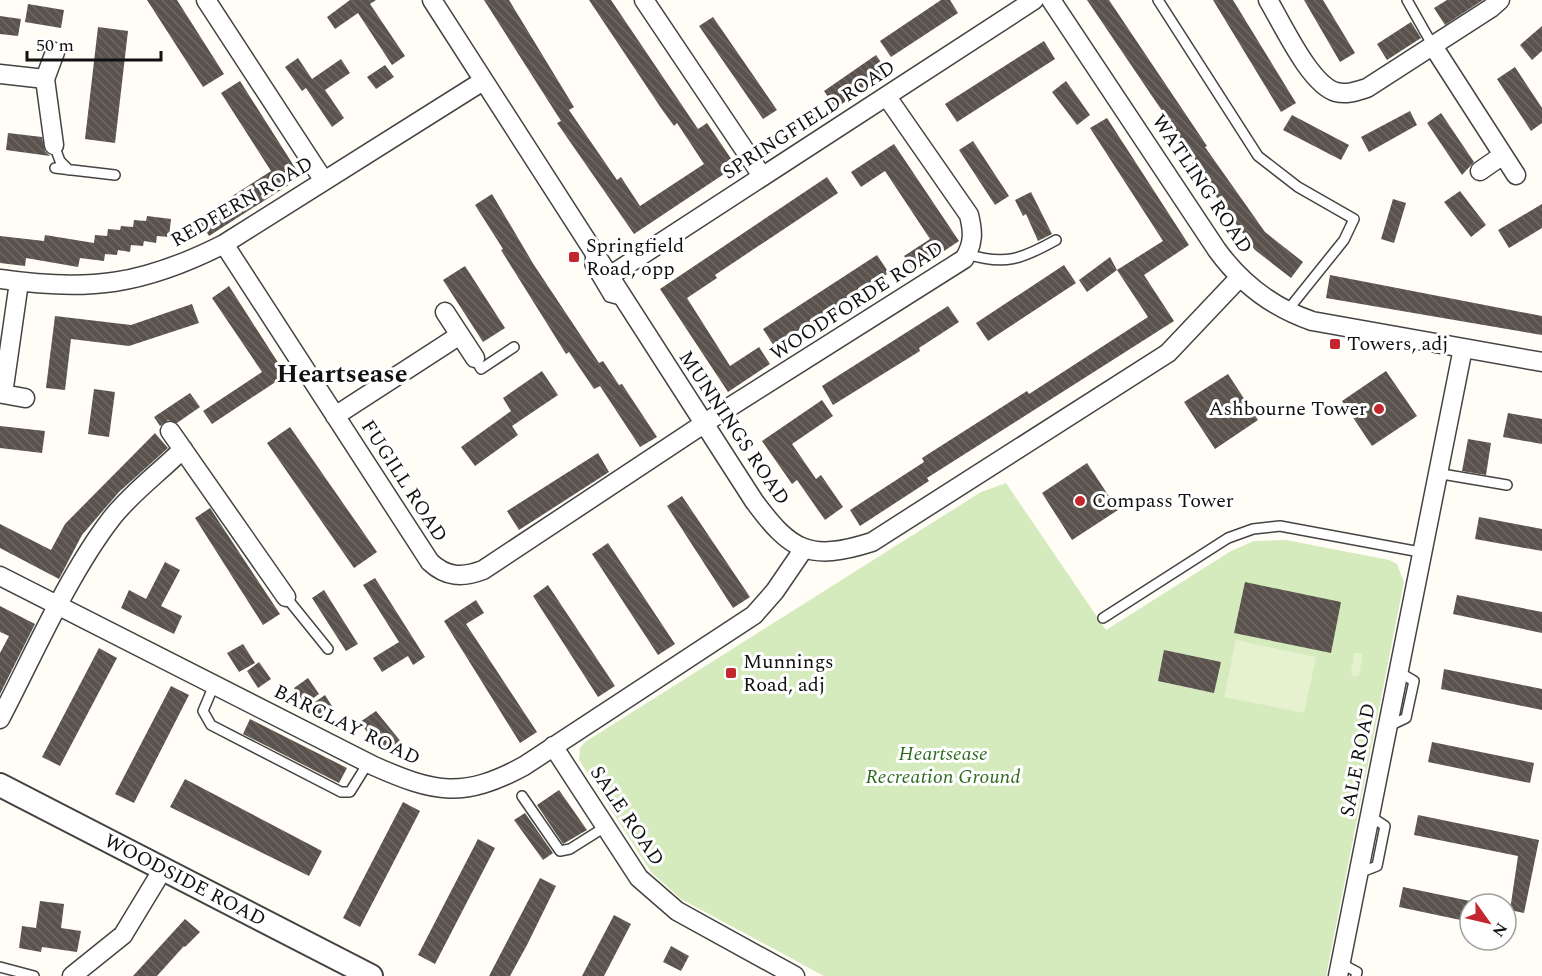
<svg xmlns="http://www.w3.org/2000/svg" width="1542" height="976" font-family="Spectral,serif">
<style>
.park{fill:#d5ebbd}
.pitch{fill:#e6f2cf}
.building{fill:url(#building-back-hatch)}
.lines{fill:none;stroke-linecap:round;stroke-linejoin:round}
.service-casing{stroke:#444;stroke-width:12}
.minor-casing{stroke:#444;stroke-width:21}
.tertiary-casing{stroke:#444;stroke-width:26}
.service{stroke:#fff;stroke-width:9}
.minor{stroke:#fff;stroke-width:18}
.tertiary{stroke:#fff;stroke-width:22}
.poi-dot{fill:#c4262e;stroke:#fff;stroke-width:2}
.labels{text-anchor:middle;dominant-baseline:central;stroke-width:6;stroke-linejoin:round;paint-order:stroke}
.street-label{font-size:20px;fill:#111;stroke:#fff}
.poi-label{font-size:20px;fill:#111;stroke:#fff;text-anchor:start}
.park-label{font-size:20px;font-style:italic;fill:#2f6b1f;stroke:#fff}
.district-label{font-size:26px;font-weight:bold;fill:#111;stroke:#fff}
</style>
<defs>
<pattern id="building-back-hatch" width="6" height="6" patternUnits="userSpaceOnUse" patternTransform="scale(1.5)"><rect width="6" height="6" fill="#5a524d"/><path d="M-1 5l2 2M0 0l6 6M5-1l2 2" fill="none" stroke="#6d6662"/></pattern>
</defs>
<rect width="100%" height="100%" fill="#fffdf5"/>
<path class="park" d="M1006 483 1106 630 1231 551 1254 541 1286 540 1389 560 1397 564 1404 582 1326 976H824L681 899 651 872 579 760 580 748 585 742 981 492Z"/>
<path class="pitch" d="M1236 640 1316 657 1304 713 1224 697Z
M1354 653H1363L1359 675 1354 677 1351 673Z"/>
<path class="building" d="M147 0H177L224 74 203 87Z
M350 0H376L370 4 405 56 392 65 358 13 335 29 327 17Z
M484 0H509L574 107 569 110 617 180 621 177 640 206 704 164 677 123 674 126 661 108 589 0H611L698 129 707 123 736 166 634 234 557 123 561 121Z
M941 0H950L958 13 891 57 880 41Z
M1087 0H1109L1207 146 1205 147 1265 232 1303 262 1291 278 1255 250 1192 163 1196 161Z
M1213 0H1233L1296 103 1281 112Z
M1304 0H1323L1355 53 1340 62Z
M1447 0H1483L1445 25 1434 8Z
M28 4 64 10 61 28 25 22Z
M0 16 21 19 18 36 0 34Z
M713 17 777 110 763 119 699 26Z
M1411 22 1421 38 1387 60 1377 44Z
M1542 26V51L1532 60 1520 45Z
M98 27 128 31 115 143 85 139Z
M1044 41 1055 59 957 122 945 104Z
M876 55 888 72 836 108 824 91Z
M298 58 312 79 341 59 350 73 325 90 344 118 332 127 306 88 302 91 285 67Z
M385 65 394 77 376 89 367 77Z
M1515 67 1542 108V123L1531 131 1497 79Z
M240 81 301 177 209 236 198 218 271 171 221 93Z
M1066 81 1090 115 1077 125 1052 92Z
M1410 111 1417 125 1369 152 1361 137Z
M1441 113 1474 162 1462 175 1427 123Z
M1292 115 1349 145 1341 160 1283 130Z
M1107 118 1189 245 1144 275 1174 321 927 478 929 481 860 526 850 510 924 462 922 458 1027 391 1029 394 1148 317 1117 270 1087 292 1079 280 1110 257 1117 270 1163 241 1090 128Z
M8 133 42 137 45 151 50 156 6 150Z
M973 141 1009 196 995 205 959 150Z
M894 144 959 241 914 271 904 256 930 239 885 171 861 187 851 172Z
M827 177 838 193 715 275 717 278 687 298 730 366 759 347 770 364 728 392 660 289Z
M1460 191 1486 225 1471 237 1444 202Z
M1031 192 1052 234 1038 241 1026 214 1023 216 1015 200Z
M492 194 534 265 599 363 603 361 619 385 622 384 657 437 640 447 600 386 594 389 569 352 566 354 501 250 503 249 475 205Z
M1393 199 1406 203 1394 243 1381 239Z
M1542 204V228L1509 248 1498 230Z
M147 216 171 219 169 237 157 236 156 243 144 241 143 246 131 245 130 252 118 250 117 255 105 254 104 261 80 258 78 267 26 258 25 266 0 263V236L44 241 45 235 94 243 95 235 107 236 108 229 120 230 121 226 133 227 134 220 146 221Z
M877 255 889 273 774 346 763 329Z
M1064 265 1076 283 988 341 976 323Z
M465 266 505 328 483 342 443 280Z
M1330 275 1542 316V335L1326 298Z
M229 286 286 375 212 424 203 411 262 372 212 298Z
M192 304 199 323 129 346 71 339 65 390 46 388 55 316 131 325Z
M948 306 959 322 919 348 920 351 833 405 822 386Z
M542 371 558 395 512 426 518 435 475 466 461 447 511 411 503 398Z
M1386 371 1417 416 1372 446 1342 401Z
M1228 374 1258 420 1215 449 1184 402Z
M94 389 115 392 109 437 88 434Z
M190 393 200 407 177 423 168 420 160 426 154 417Z
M822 400 833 416 792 444 816 479 821 475 843 507 825 520 797 480 792 484 762 441Z
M1508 413 1542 419V444L1503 437Z
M0 426 45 431 42 453 0 448Z
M290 427 377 552 354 568 267 443Z
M155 433 168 448 119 492 82 535 59 579 0 548V524L51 550 65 524Z
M1468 439 1491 443 1486 475 1462 471Z
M598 453 609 472 519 530 507 511Z
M1087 463 1118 510 1072 540 1042 493Z
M682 496 750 597 733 608 667 506Z
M210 508 280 614 263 625 195 518Z
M1479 517 1542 529V551L1475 539Z
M608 543 675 644 658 655 592 554Z
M165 562 180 570 161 606 182 616 174 634 121 608 129 590 146 599Z
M375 578 425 657 413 665 408 656 382 672 373 658 399 642 363 585Z
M1245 582 1341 602 1331 653 1234 633Z
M548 585 615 686 598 697 533 596Z
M324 590 358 644 346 651 312 598Z
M1457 595 1542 612V633L1453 614Z
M476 600 484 613 466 624 537 732 520 743 444 621Z
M0 606 35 624 0 694V653L9 636 0 632Z
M243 644 255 663 239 672 227 653Z
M99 648 117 658 60 766 42 757Z
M1164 650 1221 662 1214 693 1158 681Z
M259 662 271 679 258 688 247 671Z
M1444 669 1542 689V710L1441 689Z
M308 678 319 694 305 704 294 688Z
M171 686 189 695 134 803 115 794Z
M325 695 335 711 323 720 312 704Z
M376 711 402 743 388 753 373 733 370 736 360 722Z
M250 719 347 768 339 783 243 734Z
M1432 742 1534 763 1530 783 1428 762Z
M185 779 322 851 309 876 170 807Z
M559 790 587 830 563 844 537 805Z
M403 802 420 811 360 927 343 918Z
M525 813 553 853 543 860 514 820Z
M1418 815 1539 840 1524 913 1510 910 1518 856 1414 835Z
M478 839 495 848 435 964 418 955Z
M540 878 556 886 527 945 510 976H489Z
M1403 887 1470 901V922L1399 907Z
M40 901 64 904 61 928 81 931 77 952 42 947 41 952 19 948 22 926 36 928Z
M614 915 631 924 604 976H582Z
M185 919 200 932 185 947 184 946 157 976H133Z
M671 946 689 956 681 971 663 962Z"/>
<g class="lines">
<defs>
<path id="service" d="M1158 0 1258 156 1298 187 1354 219 1344 240 1287 311
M1407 0 1433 46
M54 145 60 161 69 170
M55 168 115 175
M591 251 590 265 609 297 624 301
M967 254C1005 266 1022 259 1056 240
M475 358 481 369 514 347
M1436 473 1507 485
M286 597 328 649
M1103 618 1228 538 1253 529 1280 526 1420 552
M214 685 203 711 211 725 341 792H350L368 763
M1387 727 1406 718 1414 681 1397 671
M522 796 560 851 570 849 605 827
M1359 873 1377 866 1385 826 1370 816
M1340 963 1357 972 1356 976
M0 967 34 976"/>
<path id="minor" d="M206 0 324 181
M432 0 754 501C791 551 809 562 872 542L1168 353 1240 277
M644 0 762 176
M1051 0 1217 250C1241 283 1274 308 1312 321L1542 362
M1268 0C1282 23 1310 85 1336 92 1347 95 1357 91 1367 88L1491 8 1500 0
M1433 46 1516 175
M0 74 45 79 54 145
M45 79 55 52
M1480 171 1503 155
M224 244 430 562C446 577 462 578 483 570L714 417 964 259C974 244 973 231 969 215L887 97
M608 277 1034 0
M0 279C89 292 143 285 224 244L483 81
M19 282 3 394 25 398
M445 312 460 335
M335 416 460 335 475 358
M170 431 286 597
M0 576 374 766C435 793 463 799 524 766L754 615 775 591 803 550
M0 719C33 656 68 575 111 519 131 493 159 473 183 449
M553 746 639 878 677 911 795 976
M72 976 123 935 163 869
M1338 976 1463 348"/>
<g id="tertiary">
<path id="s1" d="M0 785 371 976"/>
</g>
</defs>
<use href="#service" class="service-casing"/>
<use href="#minor" class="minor-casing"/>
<use href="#tertiary" class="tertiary-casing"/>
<use href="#service" class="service"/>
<use href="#minor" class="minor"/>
<use href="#tertiary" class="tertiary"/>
</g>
<g class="poi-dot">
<rect x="568" y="251" width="12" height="12" rx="3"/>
<rect x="1329" y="338" width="12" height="12" rx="3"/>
<circle cx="1379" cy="409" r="6"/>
<circle cx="1080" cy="501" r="6"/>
<rect x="725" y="667" width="12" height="12" rx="3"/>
</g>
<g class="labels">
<g class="street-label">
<text transform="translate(809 120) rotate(-33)">SPRINGFIELD ROAD</text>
<text transform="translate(1202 184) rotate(56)">WATLING ROAD</text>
<text transform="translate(242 202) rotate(-30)">REDFERN ROAD</text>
<text transform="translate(857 301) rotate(-33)">WOODFORDE ROAD</text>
<text transform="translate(734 428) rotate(56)">MUNNINGS ROAD</text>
<text transform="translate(404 481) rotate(57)">FUGILL ROAD</text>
<text transform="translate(347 725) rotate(26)">BARCLAY ROAD</text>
<text transform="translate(1358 760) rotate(-79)">SALE ROAD</text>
<text transform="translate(627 816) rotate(56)">SALE ROAD</text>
<text stroke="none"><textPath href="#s1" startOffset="208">WOODSIDE ROAD</textPath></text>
</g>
<g class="poi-label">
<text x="586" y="246">Springfield<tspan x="586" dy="23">Road, opp</tspan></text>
<text x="1347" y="344">Towers, adj</text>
<text x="1367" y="409" text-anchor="end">Ashbourne Tower</text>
<text x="1092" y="501">Compass Tower</text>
<text x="743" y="662">Munnings<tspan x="743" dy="23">Road, adj</tspan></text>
</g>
<g class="park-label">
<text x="943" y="754">Heartsease<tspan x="943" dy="23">Recreation Ground</tspan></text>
</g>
<g class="district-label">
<text x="342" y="374">Heartsease</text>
</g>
</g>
<g transform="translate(1488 922) rotate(124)"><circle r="28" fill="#ffffff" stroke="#a0a0a0" stroke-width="1.5"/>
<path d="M0-4.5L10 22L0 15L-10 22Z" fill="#c4262e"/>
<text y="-9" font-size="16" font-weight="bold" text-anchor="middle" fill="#111111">N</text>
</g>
<path d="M27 51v9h134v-9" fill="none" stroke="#111111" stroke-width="3"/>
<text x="36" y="51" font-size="18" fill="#111111" stroke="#ffffff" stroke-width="4.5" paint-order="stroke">50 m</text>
</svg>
